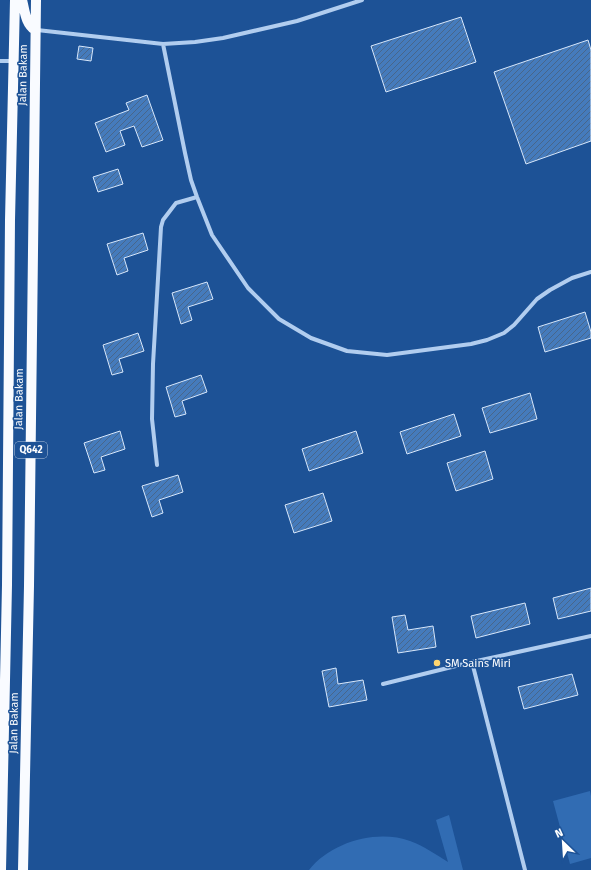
<svg xmlns="http://www.w3.org/2000/svg" width="591" height="870" font-family="'Fira Sans',sans-serif">
<style>
.grass{fill:#316cb3}
.building{fill:url(#building-hatch);stroke:#d7e7fb}
.lines{fill:none;stroke-linecap:round;stroke-linejoin:round}
.street{stroke:#b1cdef;stroke-width:4}
.primary{stroke:#f9fbff;stroke-width:10}
.poi-dot{fill:#fed56f;stroke:#1d5296;stroke-width:1.5}
.labels{text-anchor:middle;dominant-baseline:central;stroke-width:3;stroke-linejoin:round;paint-order:stroke}
.shield{fill:#1d5296;stroke:#bbcbe0;stroke-width:1}
.shield-label{font-size:10px;font-weight:bold;fill:#fff}
.street-label{font-size:11px;fill:#fff;stroke:#1d5296}
.poi-label{font-size:11px;fill:#fff;stroke:#1d5296;text-anchor:start}
</style>
<defs>
<pattern id="building-hatch" width="6" height="6" patternUnits="userSpaceOnUse"><rect width="6" height="6" fill="#457bbc"/><path d="M-1 1l2-2M0 6l6-6M5 7l2-2" fill="none" stroke="#48668a"/></pattern>
</defs>
<rect width="100%" height="100%" fill="#1d5296"/>
<path class="grass" d="M590 791 591 796V858L570 864 553 801Z
M449 815 463 870H309C331 842 377 829 410 841 424 846 435 854 448 862L436 820Z"/>
<path class="building" d="M461 17 476 62 386 92 371 46Z
M588 40 591 50V141L526 164 494 72Z
M79 46 93 48 91 61 77 59Z
M147 95 163 140 142 147 134 126 120 131 125 145 106 152 95 123 129 110 126 103Z
M118 169 123 184 98 192 93 177Z
M143 233 148 250 124 258 128 271 117 275 107 244Z
M207 282 213 299 188 307 192 320 181 324 172 293Z
M585 312 591 332V338L545 352 538 327Z
M138 333 144 351 119 359 123 372 112 375 103 345Z
M201 375 207 392 182 401 186 414 175 417 166 387Z
M530 393 537 419 490 433 482 408Z
M454 414 461 436 407 454 400 432Z
M120 431 125 449 101 457 105 470 94 473 84 443Z
M356 431 363 453 309 471 302 449Z
M485 451 493 479 456 491 447 463Z
M178 475 183 492 159 500 163 513 152 517 142 486Z
M323 493 332 521 294 533 285 505Z
M591 588V611L558 619 553 598Z
M525 603 530 624 476 638 471 616Z
M405 615 408 630 433 626 436 647 398 653 392 617Z
M336 668 338 684 363 680 367 700 329 707 322 671Z
M572 674 578 695 524 709 518 687Z"/>
<g class="lines">
<path class="street" d="M37 30 163 44 195 42 223 38 297 21 362 0
M163 44 185 153 191 180 197 197 212 235 248 288 279 319 311 338 347 351 387 355 471 344 487 340 504 333 514 325 537 299 550 290 572 278 591 272
M0 61H13
M157 465 152 419 153 364 161 227 163 220 176 203 197 197
M472 662 525 870
M383 684 472 662 591 636"/>
<path class="primary" d="M22 0C25 11 25 23 35 30
M1 870 7 585 10 220 15 0
M23 870 29 586 36 0"/>
</g>
<circle class="poi-dot" cx="437" cy="663" r="4"/>
<g class="labels">
<rect class="shield" x="15" y="442" width="32" height="16" rx="3"/>
<g class="shield-label">
<text x="31" y="450">Q642</text>
</g>
<g class="street-label">
<text transform="translate(23 75) rotate(-89)">Jalan Bakam</text>
<text transform="translate(19 399) rotate(-89)">Jalan Bakam</text>
<text transform="translate(14 723) rotate(-89)">Jalan Bakam</text>
</g>
<g class="poi-label">
<text x="445" y="663">SM Sains Miri</text>
</g>
</g>
<g transform="translate(563 842) rotate(335)" stroke="#1d5296" stroke-width="3" paint-order="stroke">
<path d="M0-3L7 15L0 10L-7 15Z" fill="#ffffff"/>
<text y="-6" font-size="11" font-weight="bold" text-anchor="middle" fill="#ffffff">N</text>
</g>
</svg>
